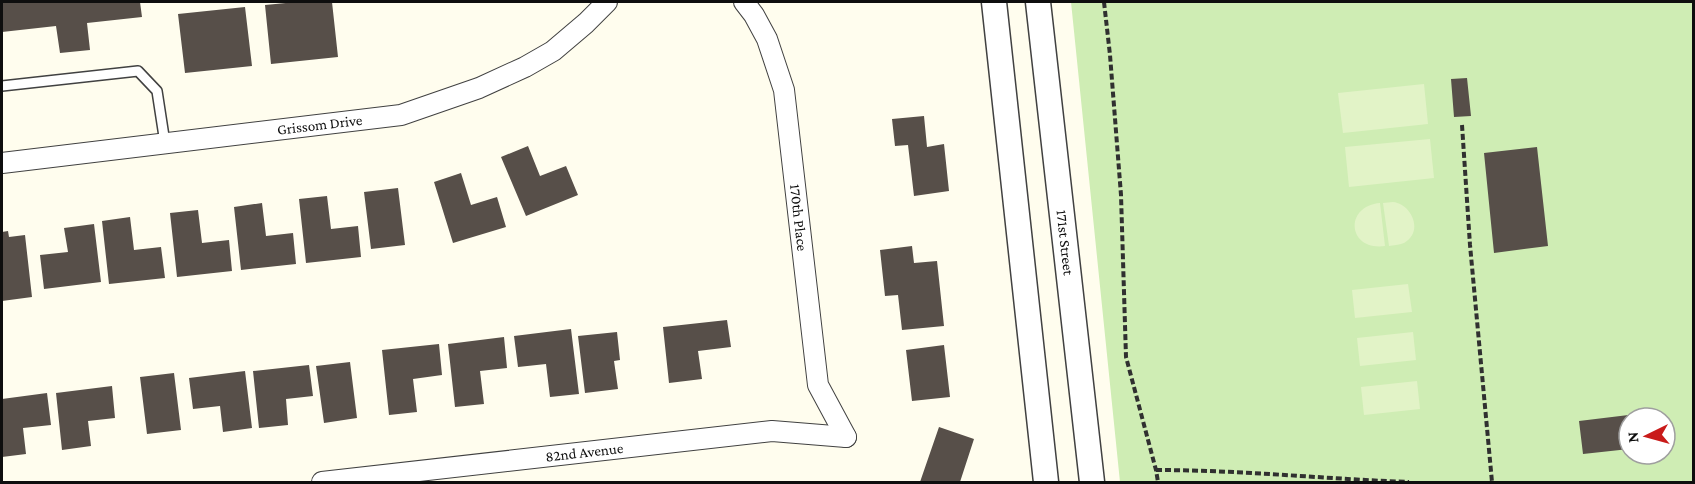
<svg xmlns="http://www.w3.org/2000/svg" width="1695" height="484" font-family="'Crimson Pro',serif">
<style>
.green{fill:#cfedb4;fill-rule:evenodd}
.pitch{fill:#e2f3c7}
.building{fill:#574f49}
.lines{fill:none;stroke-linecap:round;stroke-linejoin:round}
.service-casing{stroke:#414141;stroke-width:12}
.minor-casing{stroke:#414141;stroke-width:22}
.tertiary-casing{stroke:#414141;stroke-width:27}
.path{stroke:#303030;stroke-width:4;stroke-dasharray:6 3;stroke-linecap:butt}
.service{stroke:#fff;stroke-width:9}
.minor{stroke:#fff;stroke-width:20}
.tertiary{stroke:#fff;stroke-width:24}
.labels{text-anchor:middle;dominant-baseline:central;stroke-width:6;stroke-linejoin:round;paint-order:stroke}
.street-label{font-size:15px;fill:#0e0e0e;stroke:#fff}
</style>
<rect width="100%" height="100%" fill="#fffdee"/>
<path class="green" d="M1071 2H1693V482H1120ZM1629 418H1665V454H1629Z"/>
<path class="pitch" d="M1424 84 1428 124 1343 133 1338 93Z
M1430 139 1434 178 1349 187 1345 147Z
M1393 202C1412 204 1424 232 1404 243 1399 245 1393 245 1389 246L1383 203Z
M1380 203 1385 246C1347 251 1344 206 1380 203Z
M1408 284 1412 312 1355 318 1352 290Z
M1413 332 1416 360 1360 366 1357 338Z
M1417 381 1420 409 1364 415 1361 387Z"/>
<path class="building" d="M2 2H140L142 17 87 23 90 50 60 53 56 26 2 32Z
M296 2H332L338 57 271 64 265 5Z
M245 7 252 66 185 73 178 14Z
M1467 78 1471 116 1454 117 1451 79Z
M924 116 927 147 944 144 949 191 914 196 908 145 895 146 892 119Z
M528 146 540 176 566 166 578 195 526 216 501 157Z
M1537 147 1548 246 1494 253 1484 153Z
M461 173 471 205 497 197 506 227 453 243 434 182Z
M398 188 405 245 371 249 364 192Z
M327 196 331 229 358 226 361 257 306 263 299 199Z
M262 203 266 236 293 233 296 264 241 270 234 207Z
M198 210 202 243 229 240 232 271 177 277 170 213Z
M130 217 134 250 161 247 165 278 109 284 102 221Z
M94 224 101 282 44 289 40 255 68 252 64 228Z
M8 231 9 237 25 235 32 297 2 301V232Z
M912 246 914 263 937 261 944 326 902 330 898 295 885 296 880 250Z
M727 320 731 347 698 351 702 379 669 383 663 327Z
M571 329 579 394 550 397 546 364 518 367 514 336Z
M617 332 620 360 614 361 618 389 585 393 578 336Z
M504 337 507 368 480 371 484 404 455 407 448 344Z
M439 344 442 375 413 379 417 412 389 415 382 350Z
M944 345 950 397 912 401 906 350Z
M350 362 357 418 324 423 316 366Z
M309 365 313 396 286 399 288 425 259 428 253 371Z
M245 371 252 428 223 432 220 406 193 409 189 378Z
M174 373 181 430 147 434 140 377Z
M112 386 115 418 88 421 91 446 62 450 56 393Z
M47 393 51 425 23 428 26 454 2 457V399Z
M1645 413V418H1629V449L1583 454 1579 421Z
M939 427 974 439 960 482H920Z"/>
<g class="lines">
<defs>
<path id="service" d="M2 86 138 71 157 91 165 143"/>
<g id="minor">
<path id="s1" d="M744 2 754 15 767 39 784 90 818 385 846 437"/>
<path id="s2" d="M2 163 401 115 479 88 525 67 553 51 586 23 607 2"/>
<path id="s3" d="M322 482 772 431 846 437"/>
</g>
<g id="tertiary">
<path d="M994 2 1046 482"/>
<path id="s4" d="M1038 2 1092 482"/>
</g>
</defs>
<use href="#service" class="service-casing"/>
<use href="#minor" class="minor-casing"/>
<use href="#tertiary" class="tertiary-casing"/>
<path class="path" d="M1104 2 1110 55 1121 195 1126 357 1156 470 1158 482
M1462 125 1470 245 1492 482
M1156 470C1241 470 1325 479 1409 482"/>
<use href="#service" class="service"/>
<use href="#minor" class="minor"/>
<use href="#tertiary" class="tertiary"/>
</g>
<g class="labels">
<g class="street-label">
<text stroke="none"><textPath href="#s2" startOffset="320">Grissom Drive</textPath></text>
<text stroke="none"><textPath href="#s1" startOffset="226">170th Place</textPath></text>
<text stroke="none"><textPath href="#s4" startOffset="242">171st Street</textPath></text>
<text stroke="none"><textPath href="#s3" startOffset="264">82nd Avenue</textPath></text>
</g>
</g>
<rect width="1695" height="484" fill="none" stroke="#0e0e0e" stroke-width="6"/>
<g transform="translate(1647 436) rotate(265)"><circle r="28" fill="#ffffff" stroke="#9f9f9f" stroke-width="1.5"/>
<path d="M0-4.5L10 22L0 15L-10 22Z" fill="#c91b1a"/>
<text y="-9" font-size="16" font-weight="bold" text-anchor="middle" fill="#0e0e0e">N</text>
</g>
</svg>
